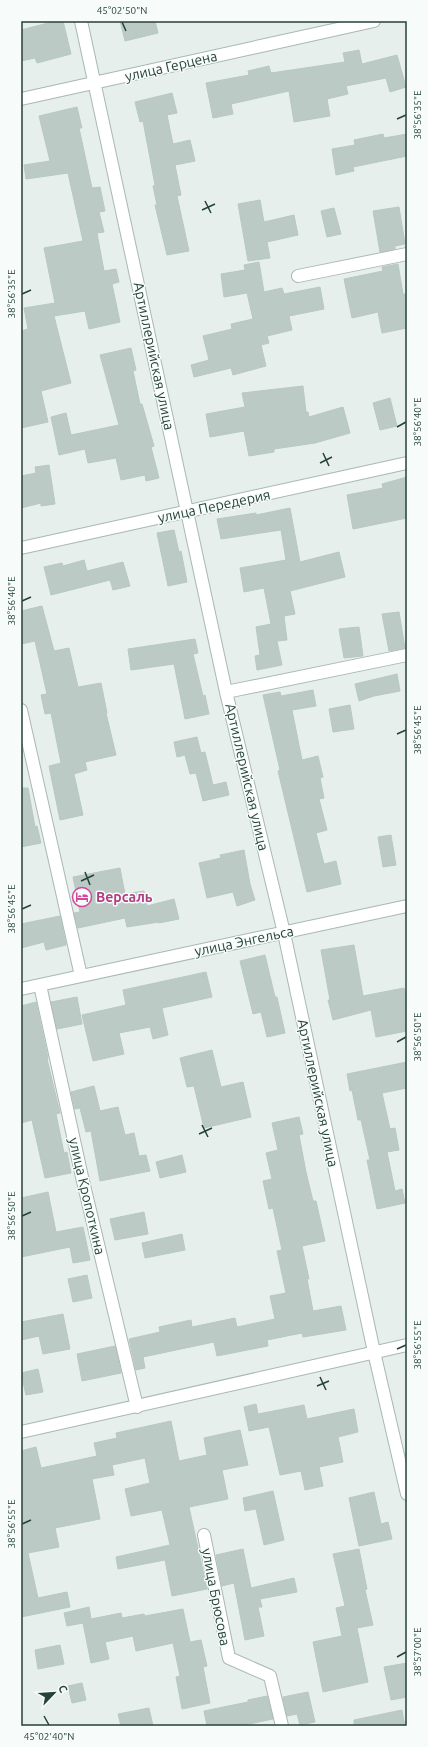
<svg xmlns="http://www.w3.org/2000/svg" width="428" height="1747" font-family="Ubuntu,sans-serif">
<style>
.building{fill:#bbcac4;stroke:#b8c9c2}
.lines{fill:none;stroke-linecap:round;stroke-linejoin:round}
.minor-casing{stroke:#a8b8b2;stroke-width:14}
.minor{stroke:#fff;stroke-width:12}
.ticks{fill:none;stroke:#24423a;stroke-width:1.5}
.labels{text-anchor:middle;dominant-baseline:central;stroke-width:3;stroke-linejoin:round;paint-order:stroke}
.street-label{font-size:14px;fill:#24423a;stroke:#f7fbf9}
.hotel-label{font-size:14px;font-weight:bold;fill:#b23c85;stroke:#f7fbf9;text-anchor:start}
.neatline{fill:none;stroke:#24423a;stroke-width:1.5}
.ticks-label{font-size:10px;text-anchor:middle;fill:#24423a}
</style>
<rect width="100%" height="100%" fill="#e6efeb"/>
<path class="building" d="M56 21H63L71 54 37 63 35 58 21 61V30Z
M120 21H155L158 33 125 41Z
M359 50 362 64 397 55 406 87 390 92 386 78 346 86 348 94 327 99 330 116 294 122 289 91 231 104 233 114 213 118 206 83 249 75 248 71 269 66 271 73 345 62 343 53Z
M172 93 177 113 167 115 173 144 190 140 195 161 175 165 181 195 177 196 189 251 167 255 155 205H157L153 186 155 185 143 121 140 122 135 102Z
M77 107 82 128H79L92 188 100 187 105 211 99 212 104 232 97 233 104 271 116 269 119 282 112 284 120 322 89 329 85 311 54 316 71 383 41 391 48 422 21 428V331L28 329 24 308 55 303 44 248 83 241 68 173 26 179 24 165 50 161 39 116Z
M383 134 384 138 407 134V156L353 167 354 171 336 175 332 149 355 145 354 140Z
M260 200 264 222 294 215 298 235 267 242 270 258 248 261 238 204Z
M399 207 405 244 395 246V249L380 252 373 211Z
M334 208 341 234 327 237 321 211Z
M259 262 264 292 282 288 284 294 320 287 324 309 289 316 292 330 267 336 269 343 261 345 266 366 233 375 231 368 194 377 191 365 209 360 203 336 232 329 231 324 253 319 247 293 224 297 221 274 245 270 244 265Z
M398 264 403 294H405L407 303V328L382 333 378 312 352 318 344 279 383 271 382 267Z
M131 348 136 370 133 371 140 404H142L154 446 151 447 159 478 146 481 145 475 121 480 116 458 88 463 85 449 59 455 51 417 66 413 71 435 119 425 100 355Z
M303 386 306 412H308L309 417 343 407 350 433 315 443 274 449V452L249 456 244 431 210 437 206 414 245 407 242 393Z
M390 398 397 426 380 430 373 403Z
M49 465 55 504 41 506V503L21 508V476L36 473 35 467Z
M407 477V518L353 529 347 495 383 488 382 484Z
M290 508 300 562 339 552 345 577 290 591 295 614 284 616 287 640 277 641 282 665 257 670 255 656 260 655 256 627 271 624 264 588 244 592 240 568 286 560 281 530 221 539 217 519 256 513V515Z
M174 530 179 552 181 551 187 582 168 586 157 533Z
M84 560 87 571 123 562 130 586 113 590 110 580 51 595 44 567 62 563 63 566Z
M42 606 54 651 69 648 78 687 101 683 107 713H106L116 755 85 762 87 770 74 774 83 815 60 820 49 766 61 763 51 713 45 714 41 695 47 694 35 641 21 644V611Z
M399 612 405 648 389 651 382 614Z
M359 627 363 656 344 658 339 629Z
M195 639 198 653 193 654 203 696 205 695 209 714 185 719 174 664 131 670 128 649Z
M397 674 400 691 374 696 359 701 355 684Z
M313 690 316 706 292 710 302 760 318 756 323 777 320 778 324 798 319 799 327 830 316 833 324 864 336 861 341 884 307 892 278 771 280 770 263 695 280 692 281 696Z
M350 705 354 729 333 732 329 709Z
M197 737 201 753 205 752 213 785 226 782 229 795 203 801 196 773 190 774 185 755 177 757 174 742Z
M21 788H28L35 827 37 826 41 843 21 847Z
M391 835 396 865 383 867 378 837Z
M244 850 250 884 255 900 237 906 233 892 207 898 199 863 221 858 220 855Z
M120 868 125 894 144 891 147 906 174 899 179 919 159 923V922L127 927 125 918 78 928 74 913 80 912 73 877Z
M60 916 66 945 46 950 44 942 21 948V924Z
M354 945 363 996 404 988 407 1001V1031L376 1037 371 1010 333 1020 328 1000H330L321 950Z
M265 955 275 997H277L285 1033 267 1037 261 1012 253 1014 240 961Z
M206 972 212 997 162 1008 168 1035 153 1039 150 1027 119 1033 124 1054 93 1061 82 1015 126 1005 123 990Z
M77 997 82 1024 57 1029 51 1002Z
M36 1002 48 1058 47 1059 60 1113 56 1114 64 1153 67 1152 71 1173 45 1178 32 1120 21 1123V1006Z
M212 1050 221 1087 243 1082 251 1117 204 1128 194 1086 187 1087 180 1058Z
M407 1062V1088L382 1093 390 1129 395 1128 399 1150 387 1152 395 1191 402 1189 405 1203 377 1209 367 1160H370L361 1120H358L352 1090 350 1091 347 1074Z
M94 1086 100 1111 118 1107 125 1135 134 1133 139 1156 146 1155 150 1171 100 1181 91 1131 86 1132 80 1108 75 1109 71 1092Z
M299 1117 303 1134 299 1135 306 1172 313 1201H316L325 1241 302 1246 309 1279H307L313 1311 341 1306 346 1330 303 1337 302 1333 267 1340 268 1346 217 1356 214 1342 143 1357 145 1368 136 1370 129 1339 160 1332 159 1327 191 1320 192 1327 235 1318 237 1327 275 1319 270 1296 286 1293 277 1251 282 1250 273 1208 269 1209 263 1181 272 1179 266 1153 278 1150 272 1123Z
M182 1155 186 1172 160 1178 156 1162Z
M48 1192 56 1232 83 1227 90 1260 73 1263 70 1247 21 1257V1198Z
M144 1212 148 1234 115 1240 110 1219Z
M182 1234 185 1250 145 1258 142 1243Z
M87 1275 92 1298 73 1302 68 1279Z
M63 1314 70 1349 43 1354 39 1336 21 1340V1322Z
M115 1346 121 1373 82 1381 77 1354Z
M38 1369 43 1392 26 1395 21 1373Z
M256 1404 258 1414 304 1405 307 1419 354 1409 358 1432 338 1437 343 1462 319 1467 323 1486 305 1490 301 1471 280 1475 269 1427 249 1431 244 1407Z
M171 1421 179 1461 207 1455 204 1438 240 1430 248 1465 222 1470 228 1499 189 1507 207 1589 172 1596 165 1560 118 1569 116 1557 170 1545 162 1510 131 1516 125 1489 150 1483 145 1458 112 1465 114 1475 92 1479 100 1519 55 1528 59 1547 28 1553 38 1598 67 1592 70 1607 21 1617V1451L36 1447 41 1468 97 1456 94 1443 117 1438 116 1433Z
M273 1491 284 1540 264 1545 256 1509 245 1511 243 1498Z
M374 1492 381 1524 388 1522 392 1539 359 1546 349 1498Z
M243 1549 251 1588 294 1578 297 1592 260 1599 262 1607H258L264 1636 245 1640 234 1583 222 1586 216 1555Z
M359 1549 367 1589 365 1590 373 1625 357 1628 368 1682 323 1692 313 1642 342 1636 336 1608 345 1606 333 1554Z
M89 1607 91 1619 121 1613 122 1618 144 1614 145 1616 183 1609 190 1642 201 1640 207 1666 203 1667 210 1703 182 1709 176 1677 180 1676 173 1643 136 1651 133 1636 105 1642 109 1659 91 1663 83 1623 67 1626 64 1613Z
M60 1645 64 1664 38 1669 35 1650Z
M407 1663V1697L391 1700 384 1667Z
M82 1683 86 1700 72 1703 68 1686Z
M308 1692 315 1722 300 1725 297 1714 287 1716 283 1697Z
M267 1696 273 1719 240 1726H207L204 1711 248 1702V1700Z
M149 1708 153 1726H121L118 1714Z
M402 1710 405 1726H354V1720Z"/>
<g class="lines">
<defs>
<path id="minor" d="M81 21 226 692 284 933 374 1352 407 1494
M21 99 374 21
M298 276 407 254
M21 548 407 463
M226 692 407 655
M21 710 81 976
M40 985 82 1177 137 1407
M21 989 407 906
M21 1432 407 1345
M204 1535 229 1658 270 1676 282 1726"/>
</defs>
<use href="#minor" class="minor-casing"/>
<use href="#minor" class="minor"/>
</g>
<path class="ticks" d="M122 22 126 31M397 119 406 115M205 201 211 213M202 210 215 204M22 294 31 290M397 427 406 422M323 453 329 466M320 463 332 457M22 601 31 597M397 734 406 730M85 872 90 885M81 881 94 875M22 909 31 905M397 1042 406 1037M202 1125 208 1137M199 1134 212 1128M22 1216 31 1212M397 1349 406 1345M320 1377 326 1390M317 1386 329 1381M22 1524 31 1520M397 1657 406 1652M44 1716 49 1725"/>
<defs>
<symbol id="hotel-ring" viewBox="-11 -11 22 22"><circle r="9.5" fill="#f7fbf9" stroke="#d1479c" stroke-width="1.5"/><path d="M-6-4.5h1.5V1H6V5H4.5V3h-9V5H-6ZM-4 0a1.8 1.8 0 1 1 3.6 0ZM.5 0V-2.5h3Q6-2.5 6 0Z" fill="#d1479c"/></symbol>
</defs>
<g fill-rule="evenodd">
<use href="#hotel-ring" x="71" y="886" width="22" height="22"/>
</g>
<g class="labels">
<g class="street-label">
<text transform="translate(171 66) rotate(-13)">улица Герцена</text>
<text transform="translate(154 356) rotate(78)">Артиллерийская улица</text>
<text transform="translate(214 506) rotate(-12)">улица Передерия</text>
<text transform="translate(247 777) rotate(77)">Артиллерийская улица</text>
<text transform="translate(244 941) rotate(-12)">улица Энгельса</text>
<text transform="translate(318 1093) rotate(78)">Артиллерийская улица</text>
<text transform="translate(87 1196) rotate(77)">улица Кропоткина</text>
<text transform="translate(216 1597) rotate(79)">улица Брюсова</text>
</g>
<g class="hotel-label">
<text x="96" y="897">Версаль</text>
</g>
</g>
<rect width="428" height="1747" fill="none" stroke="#f7fbf9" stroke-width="44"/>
<g transform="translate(54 1693) rotate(65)" stroke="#f7fbf9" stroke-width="3" paint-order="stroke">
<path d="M0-3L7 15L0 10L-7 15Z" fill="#24423a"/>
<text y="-6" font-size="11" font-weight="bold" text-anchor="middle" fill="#24423a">С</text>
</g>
<rect x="22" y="22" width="384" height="1703" class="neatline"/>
<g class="ticks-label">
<text x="122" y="14">45°02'50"N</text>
<text transform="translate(417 115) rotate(-90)" y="4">38°56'35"E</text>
<text transform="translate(11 294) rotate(-90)" y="4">38°56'35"E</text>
<text transform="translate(417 422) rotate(-90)" y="4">38°56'40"E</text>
<text transform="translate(11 601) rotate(-90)" y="4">38°56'40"E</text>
<text transform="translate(417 730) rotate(-90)" y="4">38°56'45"E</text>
<text transform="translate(11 909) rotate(-90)" y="4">38°56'45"E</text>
<text transform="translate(417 1037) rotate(-90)" y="4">38°56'50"E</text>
<text transform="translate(11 1216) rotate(-90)" y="4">38°56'50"E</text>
<text transform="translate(417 1345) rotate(-90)" y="4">38°56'55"E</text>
<text transform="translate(11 1524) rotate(-90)" y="4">38°56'55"E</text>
<text transform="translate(417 1652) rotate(-90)" y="4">38°57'00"E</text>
<text x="49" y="1740">45°02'40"N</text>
</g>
</svg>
